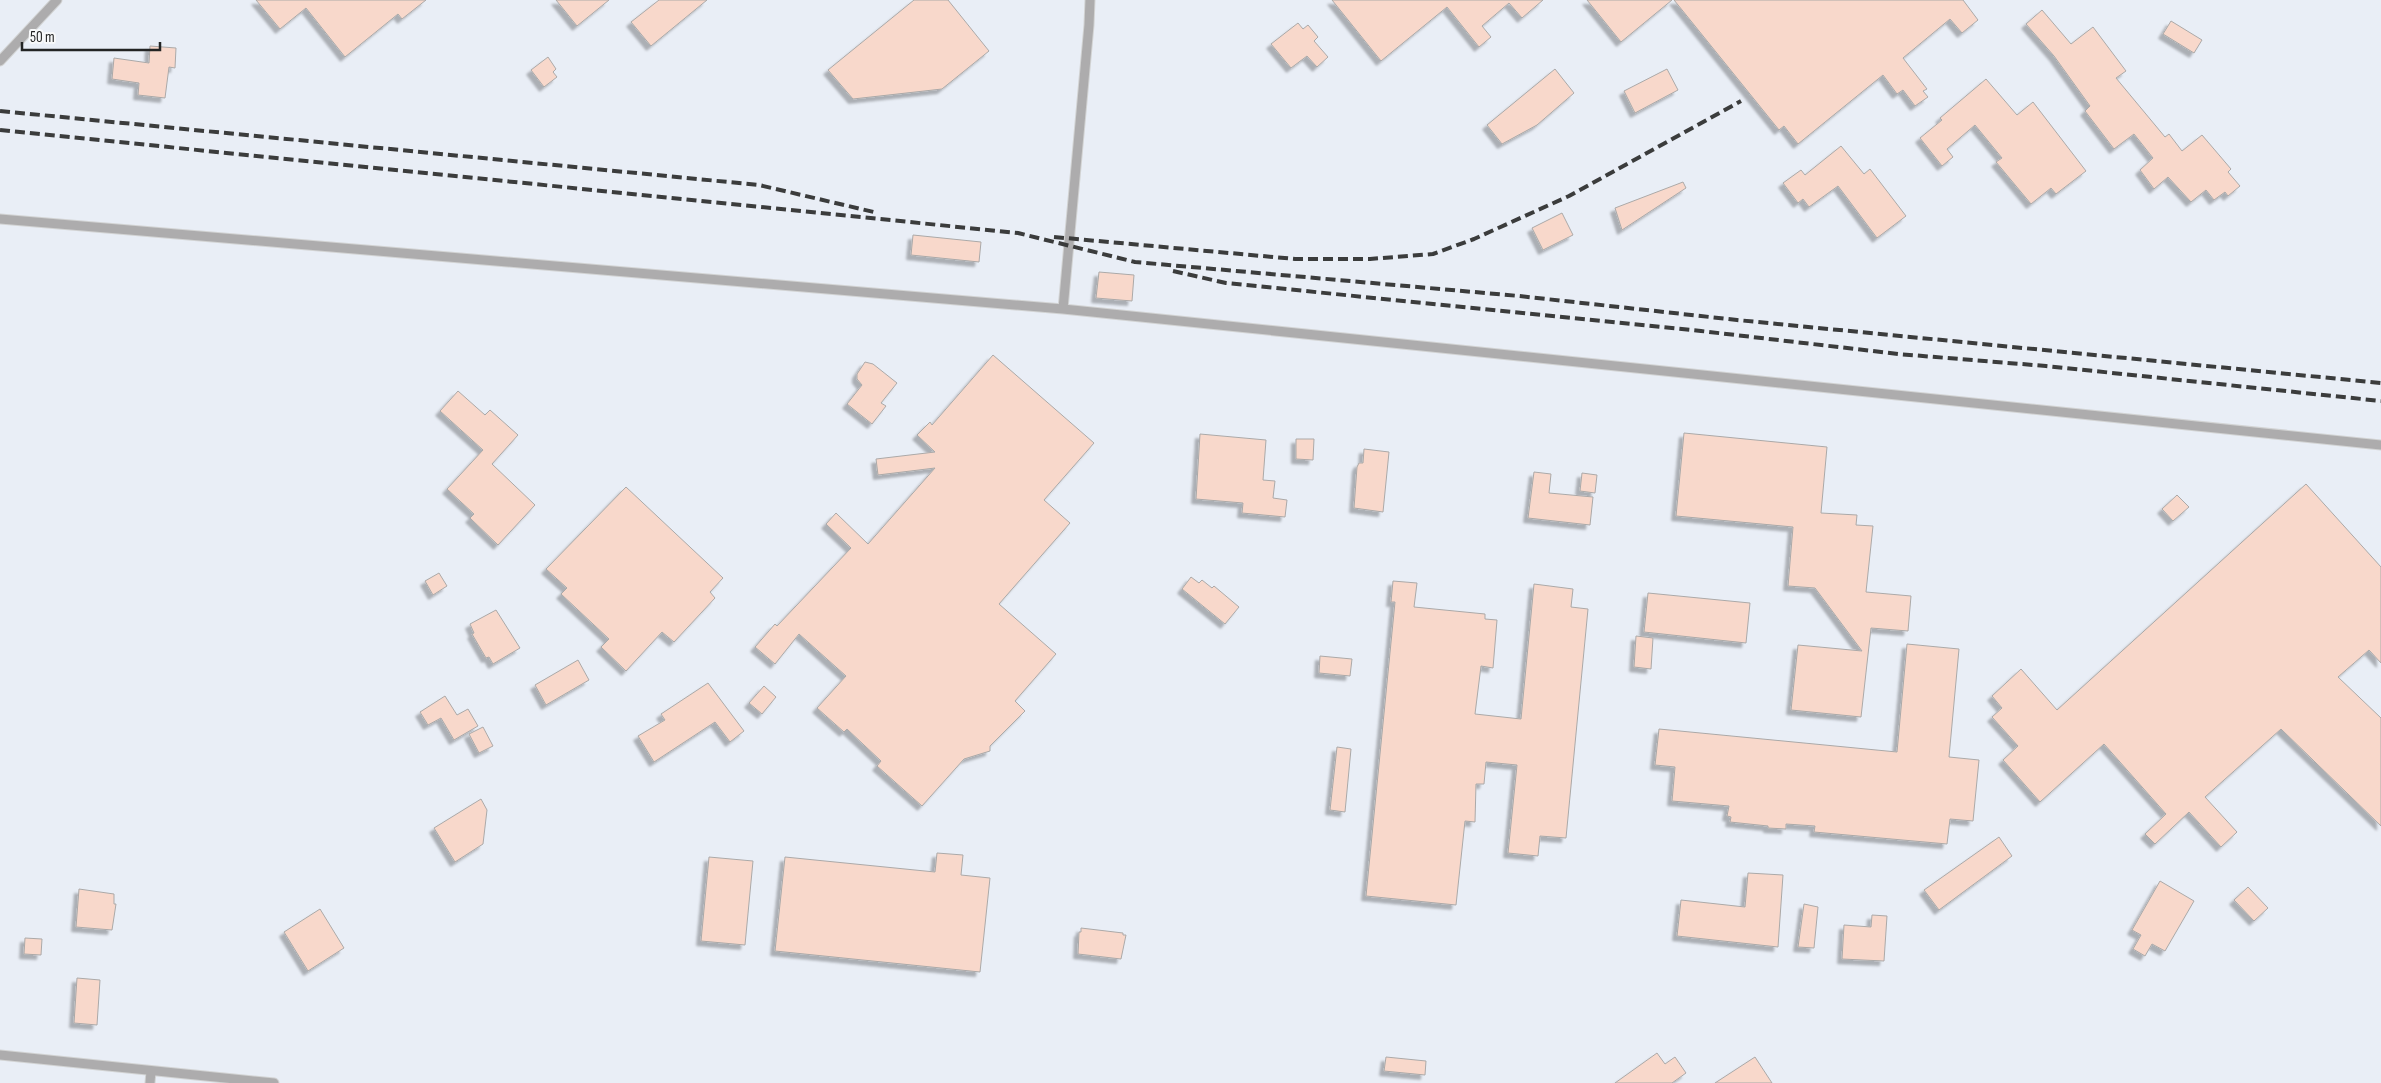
<svg xmlns="http://www.w3.org/2000/svg" width="2381" height="1083" font-family="'Sofia Sans Condensed',sans-serif">
<style>
.built{fill:#e9eef6}
.building{fill:#f8d8cb;stroke:#aba9a8;filter:url(#shadow)}
.lines{fill:none;stroke-linecap:round;stroke-linejoin:round}
.service-casing{stroke:#d2d3d3;stroke-width:11}
.service{stroke:#adacad;stroke-width:9}
.rail{stroke:#3b3c3c;stroke-width:4;stroke-dasharray:10 5;stroke-linecap:butt}
</style>
<defs>
<filter id="shadow"><feDropShadow dx="-4.5" dy="4.5" stdDeviation="1" flood-color="#0004"/></filter>
</defs>
<rect width="100%" height="100%" fill="#f8f9fa"/>
<path class="built" d="M0 0H2381V1083H0Z"/>
<path class="building" d="M256 0H426L402 19 398 14 345 57 306 8 280 29Z
M556 0H609L577 26Z
M659 0H707L651 46 631 22Z
M914 0H948L989 51 942 89 853 99 828 70Z
M1332 0H1543L1522 18 1509 3 1482 26 1491 37 1479 47 1447 7 1381 61Z
M1587 0H1672L1621 42Z
M1674 0H1963L1978 20 1962 33 1950 19 1903 58 1927 89 1923 91 1928 97 1915 106 1903 90 1897 94 1883 75 1798 144 1784 126 1779 130Z
M2042 10 2071 44 2093 27 2126 71 2116 78 2165 137 2169 134 2182 151 2202 135 2231 169 2228 172 2240 186 2228 196 2225 192 2214 200 2206 190 2191 202 2168 177 2154 189 2140 170 2153 158 2134 134 2114 149 2085 111 2090 106 2054 56 2026 24Z
M2171 21 2202 40 2194 53 2163 34Z
M1298 23 1303 29 1308 25 1318 37 1314 41 1328 57 1317 67 1307 56 1291 68 1271 44Z
M150 46 176 48 175 68 169 67 165 98 138 95 139 83 112 79 114 58 149 63Z
M548 57 556 69 553 72 557 77 544 87 531 70Z
M1555 69 1574 93 1537 125 1502 144 1487 125Z
M1667 69 1678 90 1635 113 1624 91Z
M1986 79 2017 115 2033 102 2086 171 2056 194 2051 188 2031 204 1996 162 2002 158 1975 125 1947 149 1953 157 1942 166 1920 138 1942 120 1940 118Z
M1841 146 1864 174 1870 169 1906 216 1877 238 1838 186 1809 207 1803 199 1798 203 1783 183 1801 170 1805 175Z
M1683 182 1686 188 1622 230 1615 208Z
M1562 213 1573 235 1543 250 1532 228Z
M913 235 981 242 979 262 911 255Z
M1099 272 1134 275 1132 301 1096 298Z
M993 355 1094 443 1044 500 1070 523 999 604 1056 654 1015 701 1025 711 990 746V751L964 759 922 806 877 766 881 761 847 729 844 732 817 708 846 676 799 634 775 664 755 647 775 624 777 626 851 548 826 524 836 513 868 544 935 468 878 475 876 459 935 452 917 435 930 422 932 425Z
M865 362 873 364 897 383 881 403 886 406 872 424 847 404 862 385 857 379V374Z
M458 391 485 415 490 410 518 435 492 464 535 505 498 545 470 518 474 514 447 489 483 450 440 411Z
M1684 433 1827 447 1821 513 1857 515 1856 525 1873 526 1866 592 1911 596 1908 631 1871 628 1861 717 1791 710 1798 645 1862 651 1815 588 1788 586 1793 527 1676 516Z
M1200 434 1266 440 1263 480 1275 481 1273 498 1287 500 1285 517 1242 513 1243 503 1196 499Z
M1296 439H1314L1313 460 1296 459Z
M1364 449 1389 452 1383 512 1354 508 1357 467 1359 463H1363Z
M1534 472 1551 474 1549 493 1593 497 1590 525 1528 518Z
M1582 473 1597 475 1595 493 1580 491Z
M2306 484 2381 567V663L2369 650 2338 677 2381 718V826L2281 729 2205 797 2237 832 2221 847 2189 812 2155 844 2145 834 2166 814 2104 744 2040 802 2003 760 2018 746 1992 717 2002 708 1992 696 2021 669 2057 710Z
M626 487 723 578 710 592 715 598 674 642 662 632 626 671 601 647 609 639 561 594 567 588 546 569Z
M2177 495 2189 507 2173 521 2162 509Z
M439 573 447 586 433 595 425 581Z
M1191 577 1199 583 1202 580 1212 588 1214 586 1239 607 1225 624 1182 589Z
M1393 581 1417 583 1414 607 1485 614V619L1497 620 1493 668 1481 666 1475 714 1521 719 1534 584 1573 589 1571 607 1588 609 1566 838 1540 836 1538 856 1508 853 1517 765 1486 762 1484 784H1476L1475 822 1465 821 1456 905 1366 896 1395 602H1391Z
M1648 593 1750 603 1746 643 1644 632Z
M496 610 520 648 493 664 489 657 486 658 472 634 474 633 470 624Z
M1636 636 1653 638 1651 669 1634 667Z
M1907 644 1959 649 1949 757 1979 760 1973 821 1950 819 1947 844 1814 832 1815 826 1786 824V829L1768 828V826L1730 822 1731 817 1727 816 1729 806 1672 801 1675 767 1655 765 1659 729 1897 752Z
M1320 656 1352 659 1350 676 1319 673Z
M578 660 589 680 546 705 535 685Z
M708 683 744 731 730 742 715 722 654 762 638 736 665 720 661 714Z
M764 686 776 697 762 714 749 703Z
M445 696 457 715 468 709 478 726 454 740 441 718 428 725 420 712Z
M483 727 493 746 479 753 469 734Z
M1337 747 1351 749 1345 812 1330 810Z
M481 799 487 810 483 844 455 862 434 828Z
M1999 837 2012 856 1939 910 1924 890Z
M937 853 963 855 961 875 990 878 980 972 775 951 785 857 935 872Z
M709 857 753 861 745 945 701 941Z
M1748 873 1783 875 1778 947 1677 936 1681 900 1745 907Z
M2160 881 2194 901 2165 951 2152 944 2145 956 2133 949 2141 935 2132 930Z
M2248 887 2268 908 2254 921 2234 900Z
M79 889 114 894V904H116L112 930 76 927Z
M1804 904 1818 907 1814 948 1798 947Z
M320 909 344 948 308 971 284 932Z
M1872 915 1887 916 1884 961 1842 959 1844 925 1871 927Z
M1081 928 1123 933V935H1126L1121 959 1078 954 1079 932H1081Z
M25 938 42 939 41 955 24 954Z
M77 978 100 980 97 1025 74 1023Z
M1657 1053 1665 1064 1675 1057 1686 1073 1672 1083H1615Z
M1386 1057 1426 1061 1425 1075 1384 1071Z
M1755 1057 1772 1083H1715Z"/>
<g class="lines">
<defs>
<path id="service" d="M0 61 57 0
M0 219 1063 309 2381 445
M1063 309 1089 25 1090 0
M0 1055 274 1083
M150 1083 151 1071"/>
</defs>
<use href="#service" class="service-casing"/>
<use href="#service" class="service"/>
<path class="rail" d="M0 111 759 185 878 213
M0 130 1018 233 1135 262 1519 296 1737 320 2381 383
M1054 237 1295 259H1370L1433 254 1474 239 1569 196 1741 101
M1173 271 1226 283 1701 331 1898 354 2046 366 2381 401"/>
</g>
<path d="M22 42v8h138v-8" fill="none" stroke="#232424" stroke-width="2.5"/>
<text x="30" y="42" font-size="15" fill="#232424" stroke="#f8f9fa" stroke-width="4" paint-order="stroke">50 m</text>
</svg>
